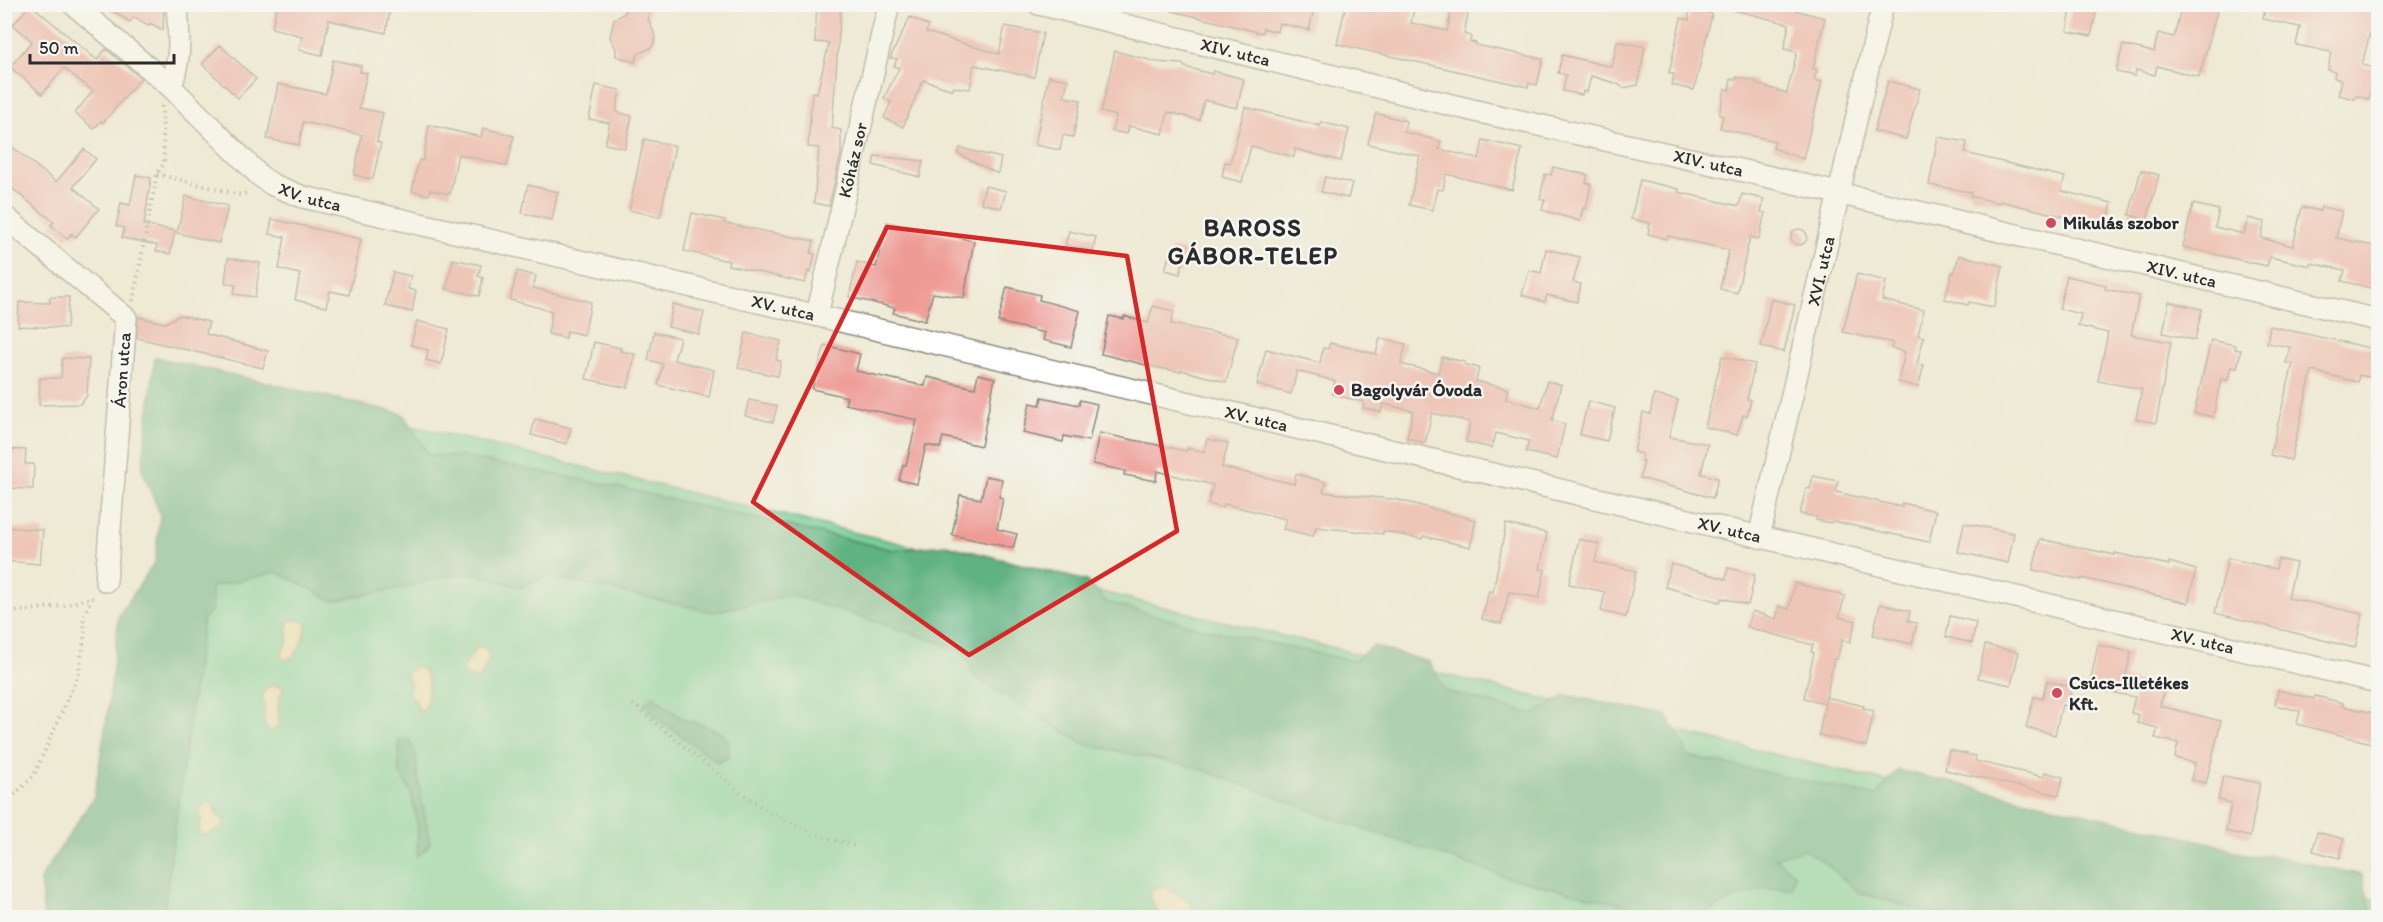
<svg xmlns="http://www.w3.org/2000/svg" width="2383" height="922" font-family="Itim,sans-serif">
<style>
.green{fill:#77d097;stroke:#517e61;stroke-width:1.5}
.forest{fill:#61b280;stroke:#466e56;stroke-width:1.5}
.sand{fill:#eeda9e;stroke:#8c8264;stroke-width:1.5}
.building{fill:#ee9b95}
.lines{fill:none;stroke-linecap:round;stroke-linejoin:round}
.street-casing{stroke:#8c8a80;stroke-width:24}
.path{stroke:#8c8a80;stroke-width:4;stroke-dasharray:1.5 4.5;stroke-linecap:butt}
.street{stroke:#fff;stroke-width:21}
.marked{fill:none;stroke:#d62828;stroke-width:4.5;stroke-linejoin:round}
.poi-dot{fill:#d1495b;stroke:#f6f6f2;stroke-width:2}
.labels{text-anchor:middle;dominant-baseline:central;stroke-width:5;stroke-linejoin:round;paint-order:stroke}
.street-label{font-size:18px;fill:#2b2b2b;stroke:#f6f6f2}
.poi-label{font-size:18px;font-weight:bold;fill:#2b2b2b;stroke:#f6f6f2;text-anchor:start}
.district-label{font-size:24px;font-weight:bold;letter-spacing:1.5px;fill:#2b2b2b;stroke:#f6f6f2}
</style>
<rect width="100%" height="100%" fill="#f6f6f2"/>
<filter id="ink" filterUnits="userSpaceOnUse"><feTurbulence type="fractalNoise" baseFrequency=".0167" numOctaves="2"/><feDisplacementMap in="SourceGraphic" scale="12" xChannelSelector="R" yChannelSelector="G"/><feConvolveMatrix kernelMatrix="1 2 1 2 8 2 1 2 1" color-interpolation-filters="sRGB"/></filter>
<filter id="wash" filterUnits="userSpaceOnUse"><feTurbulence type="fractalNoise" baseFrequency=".008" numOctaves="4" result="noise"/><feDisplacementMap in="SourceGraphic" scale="24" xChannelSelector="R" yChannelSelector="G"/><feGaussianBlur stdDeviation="1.35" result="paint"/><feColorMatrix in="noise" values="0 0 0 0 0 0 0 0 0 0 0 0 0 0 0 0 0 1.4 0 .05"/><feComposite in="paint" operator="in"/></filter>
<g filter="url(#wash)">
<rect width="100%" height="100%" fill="#eeead4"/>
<path class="green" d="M177 369 2378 900V918H137Z"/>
<path class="forest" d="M155 357 403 414 429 455 463 457 600 483 894 550 946 545 1086 581 1106 602 1197 627 1354 661 1373 646 1429 662 1445 691 1534 714 1566 695 1667 716 1689 756 1876 796 1898 770 2215 844 2253 857 2269 855 2362 875 2373 917H1955L1930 913 1858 892 1823 861 1803 849 1775 858 1795 874 1791 888H1765L1737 897 1707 913 1649 911 1503 876 1340 821 1198 768 1084 744 976 678 964 653 933 640 791 595 713 612 547 576 521 588 475 573 442 577 402 588 333 601 277 572 211 587 213 609 203 619 163 917H44L40 879 94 797 108 710 119 615 155 562 160 514 142 470Z
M654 696 684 720 704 725 725 735 729 742V757L718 763 657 718 645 703Z
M409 739 416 754 418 779 430 842 424 851 417 856 418 826 411 793 399 772V741Z"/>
<path class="sand" d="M295 620 303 621 307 625C303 638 299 660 283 660L280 655 289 640 287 626 289 621Z
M478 646C487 647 488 652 489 660L483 671 481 678 476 680C460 675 460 671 469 659 473 655 474 651 478 646Z
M415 666C434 671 428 692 426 707L419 712 417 702 407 692 411 685 406 674Z
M273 685 282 687 283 691 278 699 279 724 273 731 268 730C258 716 269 710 262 697L265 689Z
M208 802 213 803 217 815 224 821V827L204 836 200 833 198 826 201 822 200 809Z
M1157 886 1167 887C1175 896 1185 896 1193 904L1192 912 1184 917H1155L1158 911 1150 898 1151 891Z"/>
<g id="blocks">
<path class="building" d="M30 4 97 60 106 49 141 78 103 123 101 121 94 129 75 113 93 91 64 68 42 94 10 67 32 41 13 25Z
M101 4H159L164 8 163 30 150 23 149 26 134 17 130 22Z
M277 4H391L386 33 329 20 322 55 299 50 302 36 272 28Z
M628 4H651L648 18 656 38 652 47 638 54 635 62 616 56V49L610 37 614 19 625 13Z
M817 4 841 5 832 128 841 130V153L829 206 814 203 819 148 808 147 812 92 817 93 829 43 815 42Z
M1172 4H1315L1309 30 1279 23 1277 32 1263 28 1262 33 1172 11Z
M1346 4H1415L1411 23 1447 31 1453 4H1470L1464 34 1471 36 1470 42 1476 43V45L1543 59 1537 85 1529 83 1528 87 1337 44Z
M1735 4H1771L1825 18 1813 69 1817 70 1814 80 1822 82 1803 159 1773 148 1775 141 1720 128 1723 116 1719 115 1725 89 1729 90 1731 79H1736V77L1756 81V84L1787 93 1797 52 1784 49 1789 24 1734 10Z
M2072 4H2098L2091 36 2067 31Z
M2182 4H2219L2199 77 2157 66 2155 75 2136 70 2135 76 2116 72 2123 45 2154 52 2158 33 2174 37Z
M2266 4H2379V36L2370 33 2362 65 2376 68 2369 99 2357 96 2355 99 2338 95 2342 80 2334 78 2335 72 2328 70 2331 52 2296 45 2300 27 2263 19Z
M1689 9 1712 14 1694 90 1672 85 1674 74 1669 73 1681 18 1689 20Z
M910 17 929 26 926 32 999 54 1005 26 1043 33 1034 77 974 65 970 89 954 87 953 90 923 80 903 127 884 118 891 102 884 98 899 68 894 66 897 59 890 58Z
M1617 41 1645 47 1638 85 1623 88 1618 84 1591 76 1587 92 1583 91 1582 95 1563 91 1566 75 1558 73 1562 55 1612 67Z
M220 45 256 79 238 98 202 64Z
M1115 51 1157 62 1182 64 1185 67 1212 74 1213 71 1244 79 1237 108 1204 100 1199 120 1168 112 1163 134 1129 126 1127 134 1112 131 1116 116 1101 112Z
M333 60 361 66 360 72 367 73 359 108 383 113 377 142 381 143 373 179 354 175 362 135 303 122 299 145 267 139 278 84 326 94Z
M1049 76 1068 80 1064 97 1081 100 1073 137 1063 135 1060 150 1035 145Z
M1888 81 1920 89 1906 139 1874 131Z
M596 85 620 90 616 112 632 116 625 148 605 144 610 123 589 119Z
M1245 107 1320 126 1321 122 1349 129 1341 161 1295 149 1294 157 1251 146 1242 182 1222 177 1225 162 1230 163Z
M1376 113 1406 121 1404 132 1441 141 1439 149 1479 159 1483 140 1522 149 1512 190 1446 174 1443 190 1437 189 1432 210 1409 205 1420 156 1368 144Z
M429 125 481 137 483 128 514 136 507 166 458 154 450 194 430 190 429 195 412 191 419 160 423 161Z
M1938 137 1967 142 1965 153 2065 177 2061 191 2112 203 2106 227 2000 201 1999 203 1970 196 1971 192 1929 185Z
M644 139 675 146 660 217 629 210Z
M4 140 56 182 84 149 96 159 73 187 99 209 76 237 71 234 67 239 51 225 54 222 4 182Z
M960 148 1001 158 998 174 958 154Z
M875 156 923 161 920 177 873 165Z
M1553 167 1588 175 1586 183 1591 184 1586 209 1583 208 1580 221 1542 210 1545 200 1540 199 1545 174 1551 175Z
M2141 170 2159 175 2147 220 2129 215Z
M136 175 151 178 144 225 175 231 170 254 156 251 157 245 122 238 124 228 116 226 121 203 130 205Z
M1325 177 1352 183 1348 198 1321 192Z
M1640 180 1679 189 1678 192 1739 206 1742 194 1764 199 1761 212 1765 213 1759 239 1750 237 1737 293 1720 289 1729 250 1668 236 1667 239 1648 234 1650 223 1631 219Z
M528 185 558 192 552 220 522 213Z
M985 186 1006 191 1001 208 981 203Z
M186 196 228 206 219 243 177 233Z
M2193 204 2219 210 2215 227 2244 234 2248 218 2265 222 2261 238 2293 246 2302 207 2320 211 2321 207 2342 211 2336 238 2379 247V290L2342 281 2345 270 2310 263V266L2270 257 2267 266 2183 247Z
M692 213 725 220 724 223 814 241 811 253 815 254 811 272 808 271 805 283 728 265 729 261 684 251Z
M272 219 361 239 349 295 330 291 326 307 295 300 300 274 279 269 285 237 269 234Z
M887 222 974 241 964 298 933 293 925 321 893 313 895 308 849 297 857 262 876 267Z
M1791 237a8 8 0 1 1 16 0a8 8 0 1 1-16 0Z
M1069 231 1096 237 1093 251 1065 245Z
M1171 249 1186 251 1180 274 1165 270Z
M1546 249 1580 257 1573 282 1581 284 1577 302 1547 295 1545 302 1522 295 1529 270 1541 273Z
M1959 255 2003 266 1994 307 1969 302 1968 305 1945 299 1952 272 1954 273Z
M228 258 260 263 255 297 233 294 236 285 225 283Z
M453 259 481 265 478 276 483 278 479 296 446 289Z
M517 271 536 276 533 288 591 302 584 335 567 331 566 338 548 334 552 311 510 300Z
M393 272 411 276 408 289 416 291 412 312 385 306Z
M1857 274 1886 281 1882 300 1924 310 1918 335 1924 337 1917 364 1924 365 1918 387 1898 382 1905 352 1891 348 1893 343 1843 332Z
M2067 276 2106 285 2105 289 2139 296 2131 335 2171 342 2156 423 2136 419 2142 389 2098 381 2108 333 2078 326 2081 314 2059 309Z
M1007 287 1040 295 1039 300 1080 311 1071 347 1043 340 1045 333 998 322Z
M50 297H69L67 328 18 326 19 302 50 303Z
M1771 299 1795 305 1784 352 1761 347Z
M2169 302 2202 309 2195 340 2163 333Z
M673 304 704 312 699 334 668 327Z
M1153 306 1174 311 1171 324 1238 337 1226 382 1181 370 1180 372 1150 366 1101 354 1109 316 1124 319V316L1148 323Z
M180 315 209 322 206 334 268 351 263 368 137 338 138 317 165 323Z
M417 321 449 329 441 364 426 360 428 350 411 345Z
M2270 326 2379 350V379L2359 375 2358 382 2312 371 2291 460 2270 455 2293 364 2286 363 2290 347 2267 343Z
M654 332 680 338 674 360 714 370 709 397 658 385 663 364 648 360Z
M746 333 781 341 776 360 781 361 778 376 738 368Z
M1380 338 1406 344 1401 364 1438 373 1442 357 1465 362 1464 364 1479 368 1476 381 1508 389 1506 399 1540 408 1547 381 1561 385 1552 421 1565 424 1557 459 1526 452 1529 441 1496 433 1492 448 1466 442 1470 422 1432 413 1425 443 1407 438 1413 411 1383 404 1381 412 1363 408 1364 402 1332 394 1335 381 1297 371 1291 394 1257 385 1266 349 1320 363 1323 348 1328 349 1330 343 1376 354Z
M2211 340 2235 345V349L2241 350 2237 368 2231 367 2228 380 2221 379 2213 417 2194 413Z
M594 342 621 348 620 351 635 354 628 388 586 379Z
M825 345 860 354 856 371 925 386 927 377 975 388 978 374 995 378 981 446 943 437 940 448 926 445 917 484 899 480 903 465H906L917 420 845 404 847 397 812 389Z
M1722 356 1755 364 1747 399 1751 400 1747 416 1743 415 1737 435 1705 427Z
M62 358 89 359 87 396 80 404 39 405 40 378H61Z
M1654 395 1678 400 1669 437 1708 444 1701 474 1718 478 1713 498 1640 478 1644 461H1641L1642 454 1634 452 1643 412 1650 414Z
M1042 397 1079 405 1080 400 1097 404 1089 441 1064 436 1063 442 1023 433 1030 403 1040 405Z
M749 400 777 406 773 422 745 416Z
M1588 401 1615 408 1607 441 1580 435Z
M535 419 571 428 567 444 531 435Z
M1099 433 1187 451 1188 448 1204 452 1207 439 1228 443 1222 467 1294 484 1296 474 1326 482 1323 492 1399 500 1476 520 1470 547 1423 536 1422 539 1383 531V534L1316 527 1313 536 1283 529 1286 519 1224 504 1223 508 1208 504 1213 485 1157 471 1156 481 1124 475 1125 471 1093 464Z
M4 449 26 450 25 464H34L33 489 4 488Z
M986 476 1002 479 999 497 1003 498 997 529 1017 534 1013 548 952 535 960 495 981 499Z
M1813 476 1838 481 1836 492 1902 507V503L1936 511 1929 542 1832 521 1831 523 1816 520 1817 517 1800 514 1806 488 1810 489Z
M1964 523 2014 533 2008 563 1958 552Z
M1506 524 1547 533 1540 569 1545 570 1539 598 1509 592 1501 624 1482 619 1489 591 1493 592Z
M4 527 43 530 40 564 4 561Z
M1579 539 1599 544 1595 562 1636 571 1626 617 1601 611 1605 592 1569 584Z
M2040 539 2115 555V553L2169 565V562L2196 570 2188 603 2082 578V580L2033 570Z
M2228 558 2276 569 2278 559 2296 563 2288 598 2363 614 2355 648 2215 613Z
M1671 564 1726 579 1728 568 1755 575 1748 605 1722 598 1720 602 1665 587Z
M1795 583 1845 596 1839 617 1856 621 1850 642 1842 640 1837 659H1834L1825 703 1804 698 1814 653 1811 652 1813 645 1747 627 1752 611 1776 619 1779 606 1789 609Z
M1880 604 1910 611 1908 621 1917 623 1912 644 1873 635Z
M1950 616 1976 622 1972 643 1946 637Z
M1985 645 2019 652 2011 685 1978 678Z
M2098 645 2131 652 2125 679 2164 689 2160 706 2221 721 2206 783 2191 780 2195 763 2175 758 2178 743 2155 738 2158 728 2137 723 2139 715 2131 713 2135 697 2089 688Z
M2047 681 2072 687 2068 706 2062 705 2055 735 2026 727 2034 697 2042 699Z
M2278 690 2314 699 2315 696 2343 703 2342 706 2379 714V745L2297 724 2300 711 2275 705Z
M1826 697 1864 706 1863 708 1874 711 1866 746 1819 735Z
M1949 750 1976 756 1975 761 2044 777 2045 772 2063 777 2059 795 1945 770Z
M2223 776 2260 783 2250 837 2226 831 2231 803 2218 800Z
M2317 832 2344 839 2340 858 2313 851Z"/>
</g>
</g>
<g filter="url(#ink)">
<use href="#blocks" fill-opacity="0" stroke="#8c8a80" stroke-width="1.5"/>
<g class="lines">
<defs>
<g id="street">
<path id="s1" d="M73 4 171 87 260 176 273 185 303 197 862 326 2378 682"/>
<path id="s2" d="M1039 4 1480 112 1744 171 2378 320"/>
<path d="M171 87C182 53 179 40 177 4"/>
<path d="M4 216 126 318 106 581"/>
<path id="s3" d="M817 315 889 4"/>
<path id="s4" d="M1759 537 1883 4"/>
</g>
</defs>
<use href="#street" class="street-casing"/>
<path class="path" d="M157 174 241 195 250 192
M133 301 157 174 164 163 162 106
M4 613 62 606 93 597
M633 704 741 793 769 812 812 833 855 846
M4 759 10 799 4 815
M10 799 34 775 79 673 85 632 83 617 92 598
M2373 869 2378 878"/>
<use href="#street" class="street"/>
</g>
</g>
<path d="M0 0H2383V922H0ZM887 227 1127 256 1177 531 969 655 753 502Z" fill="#eeead4" fill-opacity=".55" fill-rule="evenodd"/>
<path class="marked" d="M887 227 1127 256 1177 531 969 655 753 502Z"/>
<g class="poi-dot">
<circle cx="2051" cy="223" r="6"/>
<circle cx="1339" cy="390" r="6"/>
<circle cx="2057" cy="693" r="6"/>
</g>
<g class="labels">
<g class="street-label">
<text stroke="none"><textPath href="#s2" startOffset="202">XIV. utca</textPath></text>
<text stroke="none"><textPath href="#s3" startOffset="159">Kőház sor</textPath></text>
<text stroke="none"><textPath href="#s2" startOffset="688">XIV. utca</textPath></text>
<text stroke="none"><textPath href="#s1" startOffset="309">XV. utca</textPath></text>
<text stroke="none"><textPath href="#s4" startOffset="273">XVI. utca</textPath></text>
<text stroke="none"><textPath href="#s2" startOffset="1174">XIV. utca</textPath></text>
<text stroke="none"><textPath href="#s1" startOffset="795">XV. utca</textPath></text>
<text transform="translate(122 370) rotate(-86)">Áron utca</text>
<text stroke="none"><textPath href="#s1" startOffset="1281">XV. utca</textPath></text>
<text stroke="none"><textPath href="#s1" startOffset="1767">XV. utca</textPath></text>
<text stroke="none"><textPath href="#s1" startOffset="2253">XV. utca</textPath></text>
</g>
<g class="poi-label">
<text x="2063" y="223">Mikulás szobor</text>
<text x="1351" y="390">Bagolyvár Óvoda</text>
<text x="2069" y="683">Csúcs-Illetékes<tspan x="2069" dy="21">Kft.</tspan></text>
</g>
<g class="district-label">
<text x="1253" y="227">BAROSS<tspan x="1253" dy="28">GÁBOR-TELEP</tspan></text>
</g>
</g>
<rect width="2383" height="922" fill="none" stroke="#f6f6f2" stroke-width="24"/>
<path d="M30 54v9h144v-9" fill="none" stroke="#2b2b2b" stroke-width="3"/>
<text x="39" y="54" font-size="18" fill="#2b2b2b" stroke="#f6f6f2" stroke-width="4.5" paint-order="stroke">50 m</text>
</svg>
